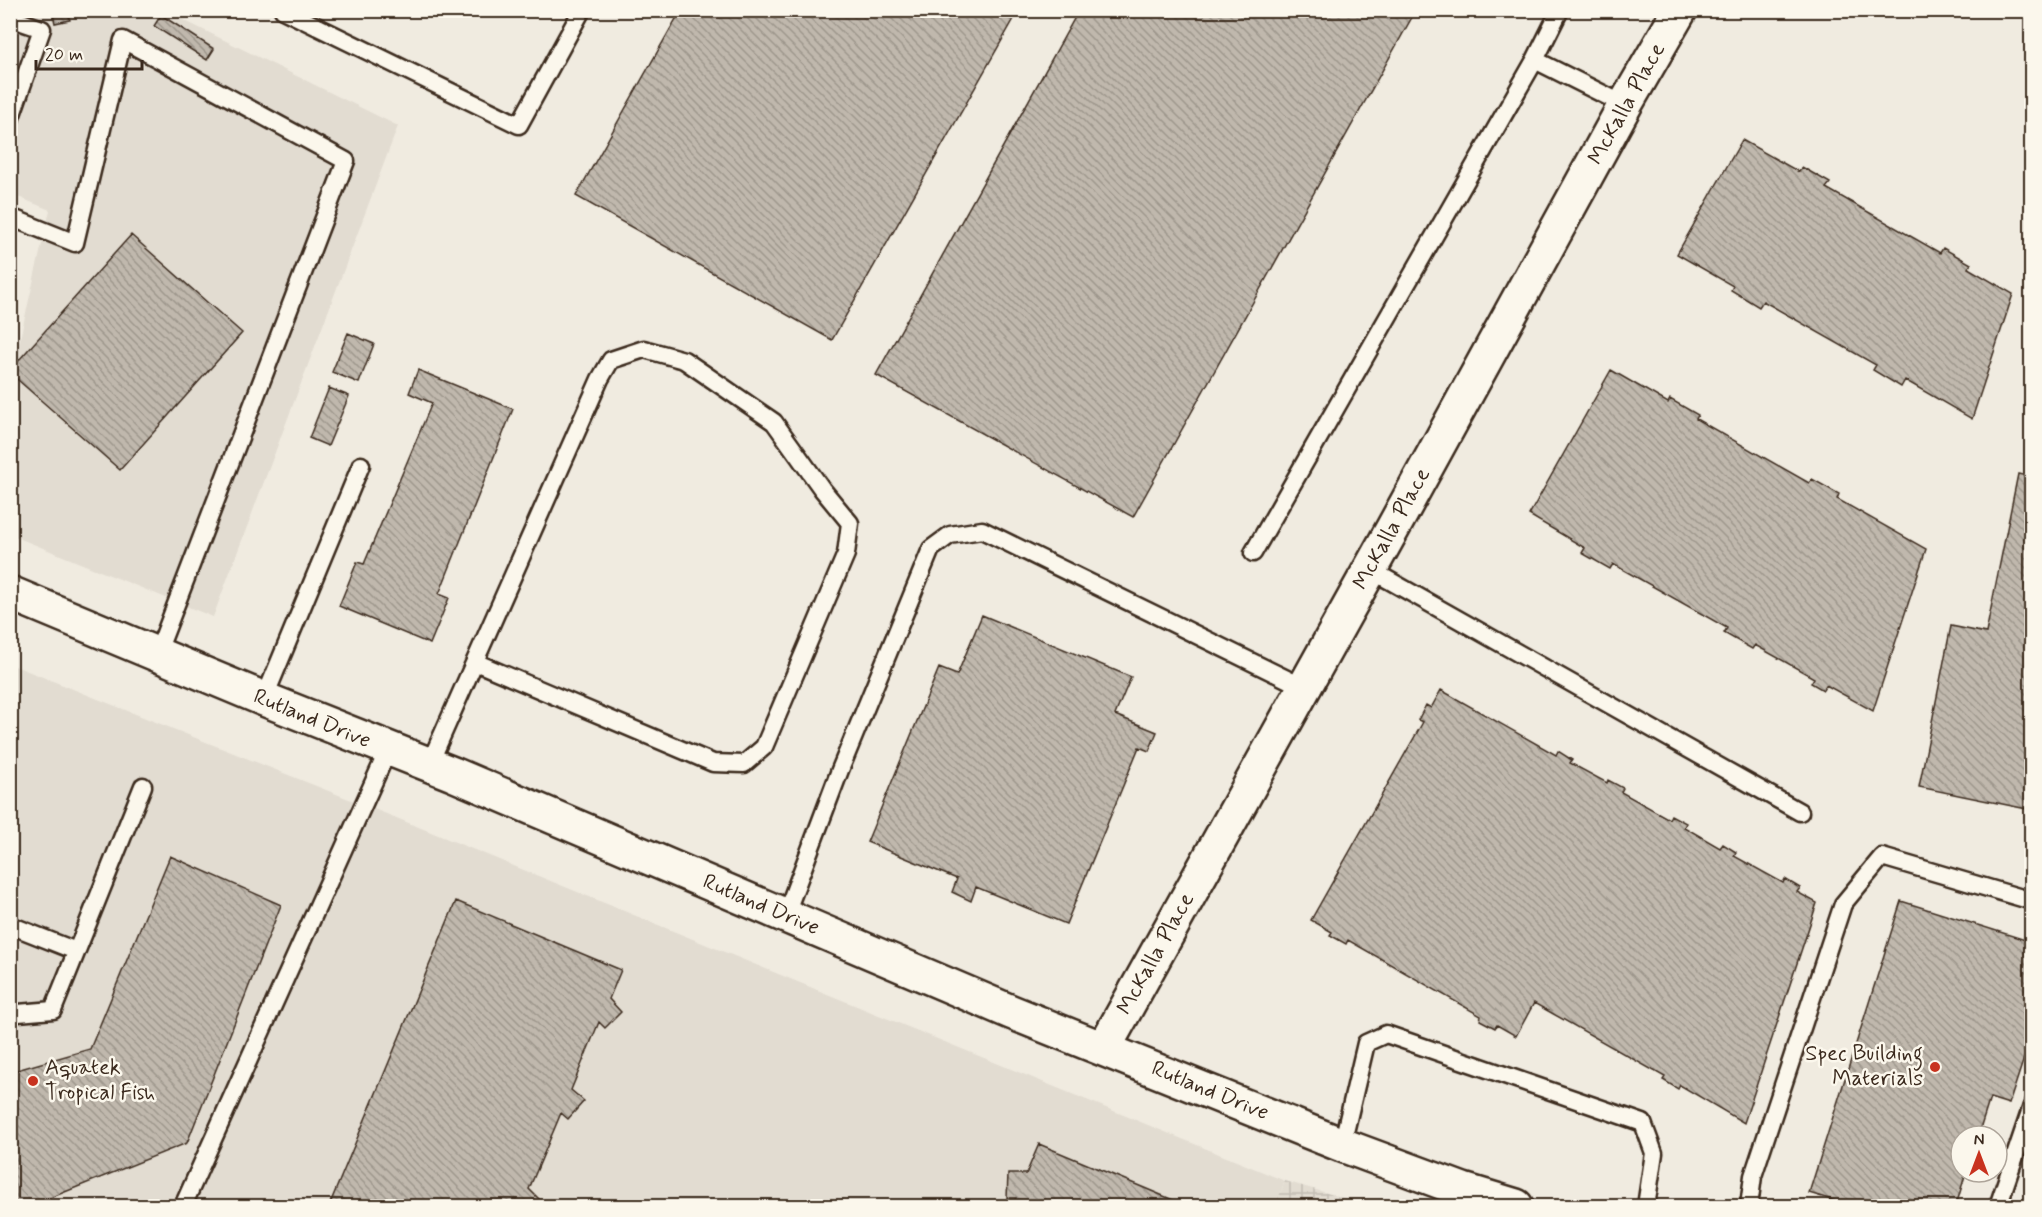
<svg xmlns="http://www.w3.org/2000/svg" width="2042" height="1217" font-family="Mynerve,sans-serif">
<style>
.built{fill:#e2dcd1}
.industrial{fill:url(#industrial-grid)}
.building{fill:url(#building-back-hatch);stroke:#3b2a1e;stroke-width:1.5}
.lines{fill:none;stroke-linecap:round;stroke-linejoin:round}
.service-casing{stroke:#3b2a1e;stroke-width:21}
.minor-casing{stroke:#3b2a1e;stroke-width:38}
.tertiary-casing{stroke:#3b2a1e;stroke-width:38}
.service{stroke:#fbf7ec;stroke-width:16}
.minor{stroke:#fbf7ec;stroke-width:33}
.tertiary{stroke:#fbf7ec;stroke-width:33}
.poi-dot{fill:#c8321e;stroke:#fbf7ec;stroke-width:2}
.labels{text-anchor:middle;dominant-baseline:central;stroke-width:5;stroke-linejoin:round;paint-order:stroke}
.street-label{font-size:22px;fill:#3b2a1e;stroke:#fbf7ec}
.poi-label{font-size:22px;fill:#3b2a1e;stroke:#fbf7ec;text-anchor:end}
</style>
<defs>
<pattern id="industrial-grid" width="8" height="8" patternUnits="userSpaceOnUse" patternTransform="scale(1.5)"><rect width="8" height="8" fill="#e2dcd1"/><path d="M0 4h8M4 0v8" fill="none" stroke="#c3bdb3"/></pattern>
<pattern id="building-back-hatch" width="6" height="6" patternUnits="userSpaceOnUse" patternTransform="scale(1.5)"><rect width="6" height="6" fill="#c0b8ad"/><path d="M-1 5l2 2M0 0l6 6M5-1l2 2" fill="none" stroke="#9d968c"/></pattern>
</defs>
<rect width="100%" height="100%" fill="#f0ebe0"/>
<filter id="ink" filterUnits="userSpaceOnUse"><feTurbulence type="fractalNoise" baseFrequency=".0167" numOctaves="2"/><feDisplacementMap in="SourceGraphic" scale="12" xChannelSelector="R" yChannelSelector="G"/><feConvolveMatrix kernelMatrix="1 2 1 2 8 2 1 2 1" color-interpolation-filters="sRGB"/></filter>
<g filter="url(#ink)">
<path class="built" d="M10 11H165L398 126 213 617 11 535V377L50 210 11 194Z
M10 664 394 817 1285 1181 1275 1206H11Z"/>
<path class="industrial" d="M1285 1181 1372 1206H1275Z"/>
<path class="building" d="M52 10H67L70 20 55 23Z
M681 10H1019L832 340 576 196Z
M1079 10H1416L1133 517 876 375Z
M161 15 214 49 207 60 154 26Z
M1742 140 1799 172 1802 167 1830 183 1826 188 1940 253 1943 248 1971 264 1968 268 2013 294 1972 419 1905 380 1901 387 1873 370 1876 365 1763 301 1759 307 1731 290 1733 286 1677 254Z
M131 235 242 333 120 470 10 373V370Z
M348 333 374 344 359 383 332 372Z
M418 370 513 409 439 594 449 598 430 644 339 606 357 562 364 564 432 403 409 393Z
M1611 370 1668 403 1670 399 1698 415 1696 419 1809 483 1812 479 1839 494 1837 499 1926 549 1873 711 1826 685 1823 690 1811 683 1814 678 1755 645 1752 649 1724 633 1727 628 1613 564 1610 569 1582 553 1585 548 1529 515Z
M329 388 349 396 328 446 309 438Z
M2018 474 2032 477V810L1919 787 1951 626 1986 633Z
M982 615 1131 677 1115 715 1157 732 1149 751 1139 747 1066 924 976 887 971 901 952 892 957 879 867 842 939 668 957 675Z
M1441 690 1556 755 1558 751 1572 760 1570 763 1607 783 1608 780 1623 788 1621 792 1669 819 1671 815 1686 823 1684 827 1720 848 1723 844 1736 852 1734 856 1783 883 1785 879 1800 888 1797 892 1817 903 1744 1123 1680 1085 1678 1089 1663 1080 1665 1077 1534 1003 1516 1036 1497 1025 1495 1028 1480 1020 1481 1016 1348 940 1346 944 1330 935 1332 932 1311 920 1423 722 1418 720 1426 705 1431 708Z
M170 856 281 905 187 1143 30 1206H24L10 1201V1067L17 1070 90 1049Z
M456 901 621 970 609 999 621 1012 605 1028 599 1022 571 1090 584 1101 568 1119 561 1113 529 1189 542 1202 538 1206H329Z
M1901 901 2032 942V1034L2009 1104 1990 1098 1978 1136H1961V1172H1966L1956 1206H1852L1809 1193Z
M1039 1144 1173 1200 1171 1206H1012L1016 1198H1007L1008 1174H1026Z"/>
<g class="lines">
<defs>
<path id="service" d="M283 10 519 125 582 10
M10 18 42 29 10 120
M1535 60 1625 105
M10 217 75 243 123 40 346 161 157 654
M1253 553 1535 60 1560 10
M1369 569 1800 812
M264 699 361 465
M429 765 600 379 611 360 644 349 684 360 774 422 822 489 850 523 846 554 764 747 744 764 713 763 475 662
M785 916 840 770 931 549 950 535 982 530 1303 687
M10 925 76 951
M10 1010 18 1013 53 1010 143 786
M1342 1145 1366 1043 1386 1034 1643 1123 1654 1153 1646 1206
M183 1206 388 750
M1749 1206 1753 1176 1843 904 1882 857 2032 901
M1998 1206 2032 1106"/>
<path id="minor" d="M1104 1048 1393 528 1625 105 1680 10"/>
<path id="tertiary" d="M10 593 264 699 453 774 1011 1012 1342 1145 1463 1190 1516 1206"/>
</defs>
<use href="#service" class="service-casing"/>
<use href="#minor" class="minor-casing"/>
<use href="#tertiary" class="tertiary-casing"/>
<use href="#service" class="service"/>
<use href="#minor" class="minor"/>
<use href="#tertiary" class="tertiary"/>
</g>
</g>
<g class="poi-dot">
<circle cx="1935" cy="1067" r="6"/>
<circle cx="33" cy="1081" r="6"/>
</g>
<g class="labels">
<g class="street-label">
<text transform="translate(1627 104) rotate(-61)">McKalla Place</text>
<text transform="translate(1392 529) rotate(-61)">McKalla Place</text>
<text transform="translate(312 719) rotate(22)">Rutland Drive</text>
<text transform="translate(761 905) rotate(23)">Rutland Drive</text>
<text transform="translate(1156 954) rotate(-61)">McKalla Place</text>
<text transform="translate(1210 1091) rotate(22)">Rutland Drive</text>
</g>
<g class="poi-label">
<text x="1923" y="1054">Spec Building<tspan x="1923" dy="25">Materials</tspan></text>
<text x="45" y="1068" text-anchor="start">Aquatek<tspan x="45" dy="25">Tropical Fish</tspan></text>
</g>
</g>
<rect width="2042" height="1217" fill="none" stroke="#fbf7ec" stroke-width="36"/>
<rect x="18" y="18" width="2006" height="1181" fill="none" stroke="#3b2a1e" stroke-width="2" filter="url(#ink)"/>
<g transform="translate(1979 1154)"><circle r="28" fill="#fbf7ec" stroke="#aea59a" stroke-width="1.5"/>
<path d="M0-4.5L10 22L0 15L-10 22Z" fill="#c8321e"/>
<text y="-9" font-size="16" font-weight="bold" text-anchor="middle" fill="#3b2a1e">N</text>
</g>
<path d="M36 60v9h106v-9" fill="none" stroke="#3b2a1e" stroke-width="3"/>
<text x="45" y="60" font-size="18" fill="#3b2a1e" stroke="#fbf7ec" stroke-width="4.5" paint-order="stroke">20 m</text>
</svg>
